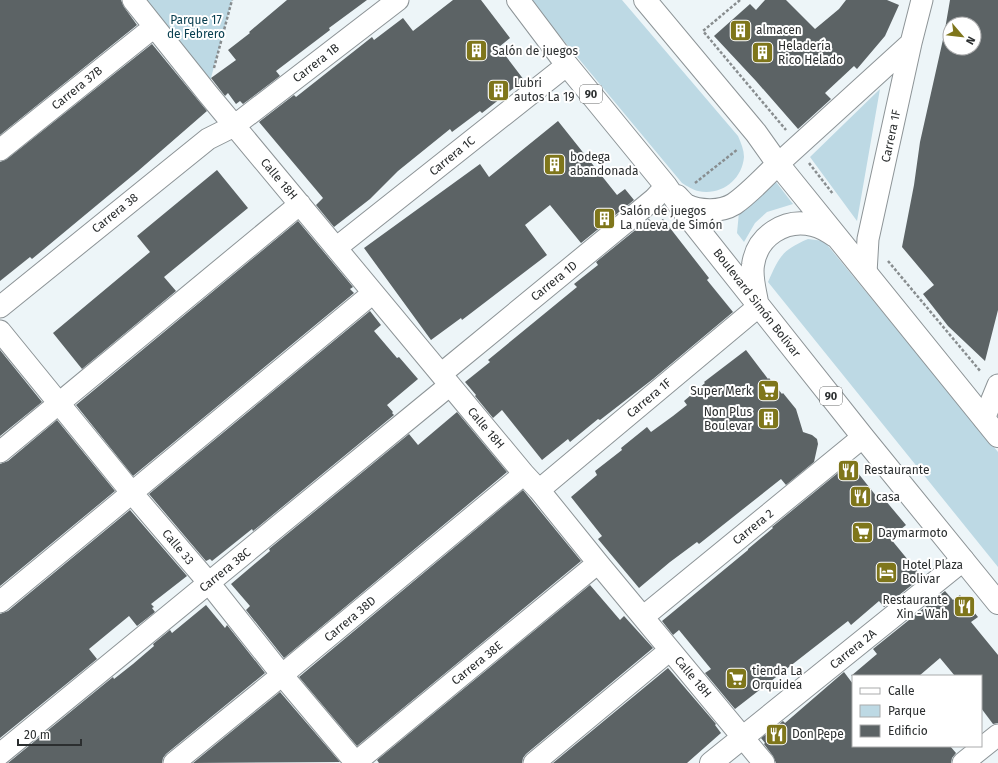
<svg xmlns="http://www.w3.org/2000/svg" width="998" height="763" font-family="'Fira Sans',sans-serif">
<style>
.green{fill:#bdd9e4}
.building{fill:#5c6365;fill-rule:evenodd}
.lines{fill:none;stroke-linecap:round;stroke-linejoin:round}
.street-casing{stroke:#8d9497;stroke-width:23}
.secondary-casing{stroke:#8d9497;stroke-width:24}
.highway-casing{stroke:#8d9497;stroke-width:24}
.path{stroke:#888d8f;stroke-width:2.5;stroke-dasharray:3 2;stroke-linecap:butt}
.street{stroke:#fff;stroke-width:21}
.secondary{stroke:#fff;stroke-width:22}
.highway{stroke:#fff;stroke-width:22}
.labels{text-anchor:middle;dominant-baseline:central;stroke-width:4;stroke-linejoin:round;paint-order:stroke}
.shield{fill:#fff;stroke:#6b6d6d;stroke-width:1}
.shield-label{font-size:11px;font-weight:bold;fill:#2b2e2f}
.park-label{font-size:12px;fill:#0a4051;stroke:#fff}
.poi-label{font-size:12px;fill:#2b2e2f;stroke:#fff;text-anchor:start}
.street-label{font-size:12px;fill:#2b2e2f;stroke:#fff}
</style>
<rect width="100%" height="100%" fill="#edf5f8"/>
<path class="green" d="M142 0H232L208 89Z
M530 0H622L738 136C741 143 744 150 744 157 742 180 721 196 698 191 693 190 687 186 682 183Z
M880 89 857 221 810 157Z
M776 182 793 204 767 212 755 223 744 242 737 233 739 212Z
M808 239 824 241 998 452V567L768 282C779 257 782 250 808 239Z"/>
<path class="building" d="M0 0H121L124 7 137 25 0 135Z
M287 0H367L329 28 330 30 276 71 280 76 243 104 240 101 236 104 228 93 225 96 211 78 236 60 228 50 250 33 249 32Z
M453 0H481L510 38 499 47 524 80 482 113 480 111 452 132 450 129 398 171 370 199 334 227 316 205 323 198 259 122 294 95 296 97 372 37 374 40 403 18 413 31Z
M765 0H786L815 29 839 9 846 0H887L899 5 885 36 857 69 854 66 825 93 831 99 798 129 756 81 714 36 750 4 756 10Z
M950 0H998V310L985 361 948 326 923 294 934 285 902 247 914 185 920 142 944 35ZM950 24H974V48H950Z
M152 44 207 111 138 171 32 259 30 257 0 281V162L7 159Z
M558 121 617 195 625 189 634 200 581 243 550 205 525 225 547 255 462 320 461 318 431 340 364 248 480 164 489 177Z
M217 170 248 208 164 277 176 291 82 369 53 333 150 252 137 236Z
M649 219 654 225 663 219 709 278 707 280 733 312 653 379 600 420 598 419 570 442 568 439 542 460 502 410 493 418 475 396 476 395 465 382 490 362 488 360 577 287 574 284 598 265 596 262Z
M298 221 353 287 350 289 354 293 133 476 76 405Z
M370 311 381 325 374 331 397 358 399 357 418 379 387 405 393 412 392 413 394 415 253 531 252 529 212 561 210 559 206 561 149 494Z
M0 350 42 402 0 436Z
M746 350 768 379 769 378 782 394 783 393 796 409 803 432 812 435 817 439 818 444 814 462 786 485 781 479 699 544 697 542 670 562 639 588 598 539 602 536 571 497 597 475 595 471 622 450 621 448 647 427 651 432 673 416 687 405 684 401 705 383 704 382Z
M457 412 507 472 284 658 246 610 250 606 231 584 270 551 269 549 409 434 418 445Z
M57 420 115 491 0 586V464L8 461Z
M850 463 877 497 880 494 906 525 890 538 922 577 884 607 879 601 851 625 848 621 735 709 705 673 711 669 679 630 673 635 662 621 748 550V549L773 528 772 527Z
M523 490 581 561 357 746 299 677Z
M130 510 187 576 151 604 154 607 152 608 155 612 137 626 129 616 89 649 97 659 0 738V614L8 611Z
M590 585 620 620 624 616 653 648 526 754 523 758 522 763H379L377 760Z
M945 591 953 600 960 595 978 617 971 622 998 655V723L993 724 981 708V676H955L940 658 919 676H851L877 654 873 649Z
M206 605 225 628 227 625 265 673 166 754 163 758 162 763H8L113 677 114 679 133 664 154 646 153 644 170 630 172 633Z
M668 668 716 724 715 725 721 733 687 763H553Z
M844 672 853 684V746H950L956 753 952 758 951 763H776L773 756 764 744 765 743 761 738 783 721 785 723Z
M280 692 340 762 193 763Z"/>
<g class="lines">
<defs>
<path id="street" d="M133 0 208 94 524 474 539 490 598 563 764 763
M0 150 154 27
M778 164 911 43
M336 248 567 65
M866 273 868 239 911 43 922 0
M0 307 208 139 234 126 398 0
M0 331 132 493 209 583 282 675 356 763
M441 374 654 199 666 186
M984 419 998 385
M0 452 300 204
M539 490 759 306
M0 602 373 293
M643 617 863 437
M0 754 450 385
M174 763 282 675 524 474
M355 763 598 563
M534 763 670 650
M963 763 998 735"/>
<path id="secondary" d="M711 763 963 560"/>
<path id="highway" d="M518 0 567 65 666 186 682 209 863 437 998 603
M645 0 756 133 778 164 998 436
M677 196C680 199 683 203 686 205 700 212 721 212 734 204 750 193 764 177 778 164
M757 302C755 290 751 277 753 265 757 236 785 218 813 225 821 227 828 231 835 236"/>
</defs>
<use href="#street" class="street-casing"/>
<use href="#secondary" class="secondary-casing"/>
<use href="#highway" class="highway-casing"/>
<path class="path" d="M740 0 703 31 786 130
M214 68 232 0
M809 163 833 194
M695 183 738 149
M888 261 981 372"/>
<use href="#street" class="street"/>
<use href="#secondary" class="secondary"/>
<use href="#highway" class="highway"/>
</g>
<defs>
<symbol id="building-square" viewBox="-11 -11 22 22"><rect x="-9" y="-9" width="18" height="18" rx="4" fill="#7f761b" stroke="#fff"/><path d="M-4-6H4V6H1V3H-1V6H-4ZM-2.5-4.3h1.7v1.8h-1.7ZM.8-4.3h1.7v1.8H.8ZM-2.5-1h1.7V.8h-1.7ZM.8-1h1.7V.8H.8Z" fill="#fff"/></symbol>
<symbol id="supermarket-square" viewBox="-11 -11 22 22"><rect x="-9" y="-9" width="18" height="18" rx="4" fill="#7f761b" stroke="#fff"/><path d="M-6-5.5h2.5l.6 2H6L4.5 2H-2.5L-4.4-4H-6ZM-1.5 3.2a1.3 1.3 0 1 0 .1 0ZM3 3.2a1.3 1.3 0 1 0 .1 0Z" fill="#fff"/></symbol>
<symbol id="restaurant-square" viewBox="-11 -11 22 22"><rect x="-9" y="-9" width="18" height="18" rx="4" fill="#7f761b" stroke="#fff"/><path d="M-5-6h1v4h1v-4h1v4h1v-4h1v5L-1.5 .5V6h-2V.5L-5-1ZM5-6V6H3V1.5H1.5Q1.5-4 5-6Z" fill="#fff"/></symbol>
<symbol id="hotel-square" viewBox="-11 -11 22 22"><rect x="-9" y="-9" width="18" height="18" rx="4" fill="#7f761b" stroke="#fff"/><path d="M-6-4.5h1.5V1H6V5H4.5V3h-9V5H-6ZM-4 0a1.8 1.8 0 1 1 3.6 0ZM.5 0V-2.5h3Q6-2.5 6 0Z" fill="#fff"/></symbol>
</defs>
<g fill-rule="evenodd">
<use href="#building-square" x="728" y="18" width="25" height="25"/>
<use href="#building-square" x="464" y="38" width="25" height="25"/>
<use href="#building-square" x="750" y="40" width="25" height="25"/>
<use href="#building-square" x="486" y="78" width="25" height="25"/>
<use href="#building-square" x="542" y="152" width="25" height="25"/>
<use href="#building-square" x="592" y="206" width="25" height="25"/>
<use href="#supermarket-square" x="756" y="378" width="25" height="25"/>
<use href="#building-square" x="756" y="406" width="25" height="25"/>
<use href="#restaurant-square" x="836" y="458" width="25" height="25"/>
<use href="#restaurant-square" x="848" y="484" width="25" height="25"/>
<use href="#supermarket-square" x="850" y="520" width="25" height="25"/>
<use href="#hotel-square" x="874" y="560" width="25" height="25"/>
<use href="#restaurant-square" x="952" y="594" width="25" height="25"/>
<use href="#supermarket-square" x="724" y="666" width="25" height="25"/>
<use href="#restaurant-square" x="764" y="722" width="25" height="25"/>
</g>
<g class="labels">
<g class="shield">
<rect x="580" y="85" width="22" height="18" rx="3"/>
<rect x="820" y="387" width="22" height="18" rx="3"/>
</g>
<g class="shield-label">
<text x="591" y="94">90</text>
<text x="831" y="396">90</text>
</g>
<g class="park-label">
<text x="196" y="20">Parque 17<tspan x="196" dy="14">de Febrero</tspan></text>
</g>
<g class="poi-label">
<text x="756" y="30">almacen</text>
<text x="778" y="46">Heladería<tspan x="778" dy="14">Rico Helado</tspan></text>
<text x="492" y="51">Salón de juegos</text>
<text x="514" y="83">Lubri<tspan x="514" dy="14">autos La 19</tspan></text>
<text x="570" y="157">bodega<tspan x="570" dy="14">abandonada</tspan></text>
<text x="620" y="211">Salón de juegos<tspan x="620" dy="14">La nueva de Simón</tspan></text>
<text x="752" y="391" text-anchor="end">Super Merk</text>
<text x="752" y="412" text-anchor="end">Non Plus<tspan x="752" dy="14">Boulevar</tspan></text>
<text x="864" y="470">Restaurante</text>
<text x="876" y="497">casa</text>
<text x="878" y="533">Daymarmoto</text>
<text x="902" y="565">Hotel Plaza<tspan x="902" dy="14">Bolivar</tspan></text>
<text x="948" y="600" text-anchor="end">Restaurante<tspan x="948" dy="14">Xin - Wah</tspan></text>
<text x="752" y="671">tienda La<tspan x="752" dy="14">Orquidea</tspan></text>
<text x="792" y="734">Don Pepe</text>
</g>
<g class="street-label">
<text transform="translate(316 63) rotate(-38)">Carrera 1B</text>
<text transform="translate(77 88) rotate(-39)">Carrera 37B</text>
<text transform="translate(891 136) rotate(-78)">Carrera 1F</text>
<text transform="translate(452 156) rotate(-39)">Carrera 1C</text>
<text transform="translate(279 179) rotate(50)">Calle 18H</text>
<text transform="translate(115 213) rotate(-39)">Carrera 38</text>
<text transform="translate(554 281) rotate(-39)">Carrera 1D</text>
<text transform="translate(757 303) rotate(52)">Boulevard Simón Bolívar</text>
<text transform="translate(649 398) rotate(-40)">Carrera 1F</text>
<text transform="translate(486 428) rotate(50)">Calle 18H</text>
<text transform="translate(753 527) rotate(-39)">Carrera 2</text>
<text transform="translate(178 547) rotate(50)">Calle 33</text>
<text transform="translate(225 570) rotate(-39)">Carrera 38C</text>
<text transform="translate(350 619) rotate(-40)">Carrera 38D</text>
<text transform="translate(853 649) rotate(-39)">Carrera 2A</text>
<text transform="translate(477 663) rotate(-39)">Carrera 38E</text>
<text transform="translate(693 677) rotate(50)">Calle 18H</text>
</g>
</g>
<rect x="852" y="675" width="130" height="72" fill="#ffffff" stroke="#aaabac"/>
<rect x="860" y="688" width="20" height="6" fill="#ffffff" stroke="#aaabac"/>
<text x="888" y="695" font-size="12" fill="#2b2e2f">Calle</text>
<rect x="860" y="705" width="20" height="12" fill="#bdd9e4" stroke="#aaabac"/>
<text x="888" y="715" font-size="12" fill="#2b2e2f">Parque</text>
<rect x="860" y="725" width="20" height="12" fill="#5c6365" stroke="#aaabac"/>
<text x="888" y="735" font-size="12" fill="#2b2e2f">Edificio</text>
<g transform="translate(962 36) rotate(118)"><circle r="19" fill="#ffffff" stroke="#aaabac"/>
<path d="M0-3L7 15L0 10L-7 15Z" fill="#7f761b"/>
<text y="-6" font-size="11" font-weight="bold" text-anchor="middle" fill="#2b2e2f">N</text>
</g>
<path d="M18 739v6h63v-6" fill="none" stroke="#2b2e2f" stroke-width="2"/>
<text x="24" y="739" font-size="12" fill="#2b2e2f" stroke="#ffffff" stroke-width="3" paint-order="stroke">20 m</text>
</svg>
